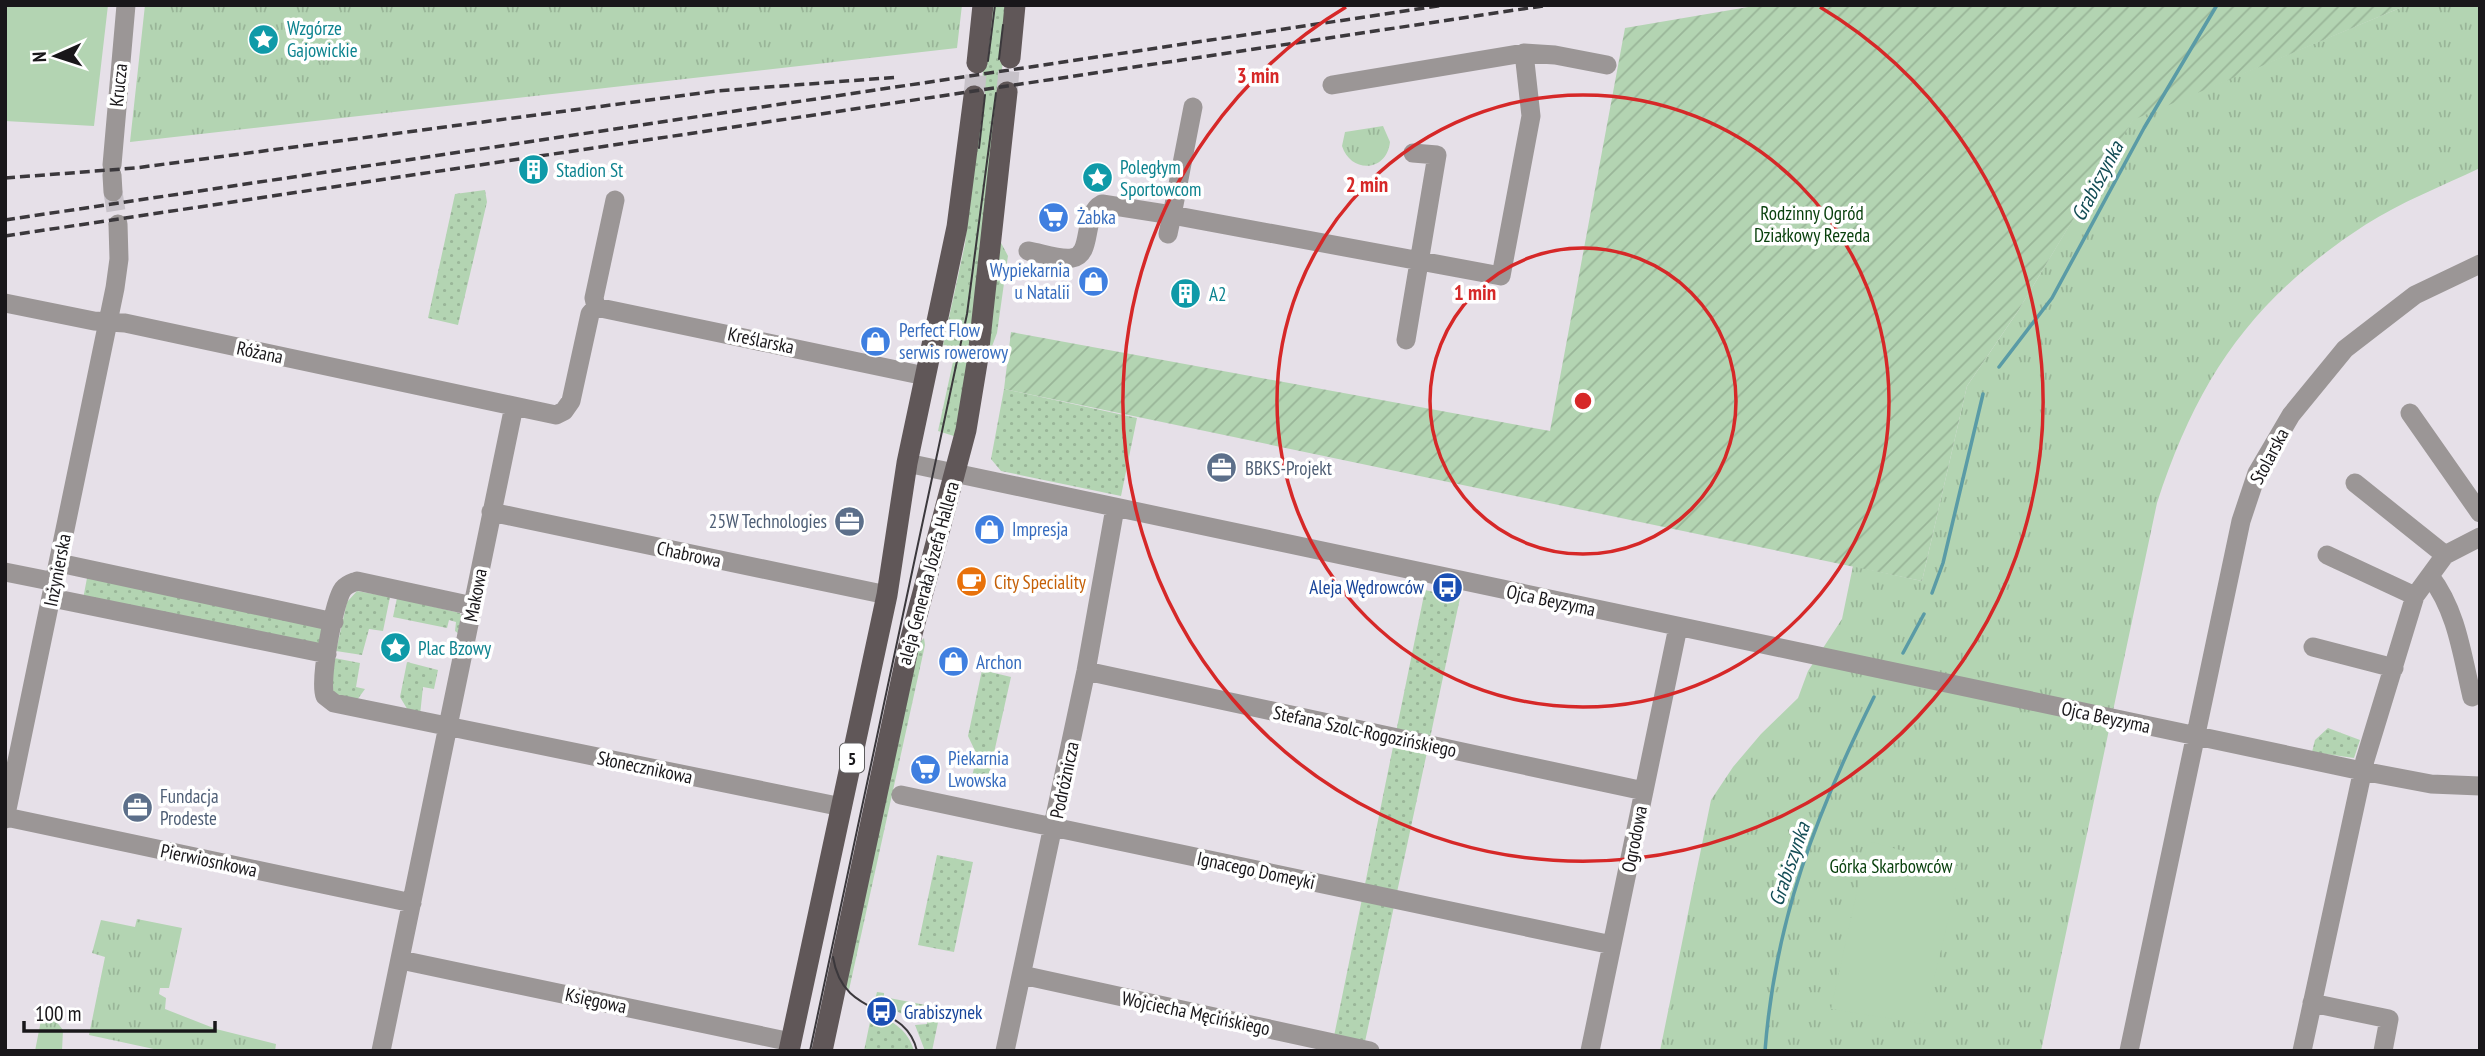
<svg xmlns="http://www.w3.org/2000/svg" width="2485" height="1056" font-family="'PT Sans Narrow',sans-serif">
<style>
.grass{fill:url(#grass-dots)}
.park{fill:url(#park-tufts)}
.garden{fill:url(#garden-furrows)}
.pitch{fill:#b3d4b2}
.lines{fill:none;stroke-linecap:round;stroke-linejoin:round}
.stream{stroke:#5a9ba6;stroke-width:3.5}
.minor-tunnel{stroke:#c7c2c9;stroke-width:19;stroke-dasharray:19 10;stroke-linecap:butt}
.major-tunnel{stroke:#c7c2c9;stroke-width:21;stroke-dasharray:21 10;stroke-linecap:butt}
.minor{stroke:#9b9696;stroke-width:19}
.major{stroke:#605758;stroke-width:21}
.tram{stroke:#3b383c;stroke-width:2}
.rail{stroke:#3b383c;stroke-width:3.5;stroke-dasharray:10 5;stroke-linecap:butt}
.ring{fill:none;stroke:#d62828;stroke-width:3.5}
.labels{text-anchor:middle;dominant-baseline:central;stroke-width:7;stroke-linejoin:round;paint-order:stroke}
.shield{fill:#fff;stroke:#5e5d5f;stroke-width:2}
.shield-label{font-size:18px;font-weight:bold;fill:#19171a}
.culture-label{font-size:19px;fill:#0d838f;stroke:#fff;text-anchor:start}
.street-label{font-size:19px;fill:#19171a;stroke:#fff}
.park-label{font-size:19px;fill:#073f0b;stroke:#fff}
.shop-label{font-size:19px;fill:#366cbe;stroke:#fff;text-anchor:start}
.service-label{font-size:19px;fill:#4e5e75;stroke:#fff;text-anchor:start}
.food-label{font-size:19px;fill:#c56008;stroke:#fff;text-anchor:start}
.transit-label{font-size:19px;fill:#164399;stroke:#fff;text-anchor:end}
.water-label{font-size:21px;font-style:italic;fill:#124c55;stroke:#fff}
.centre{fill:#d62828;stroke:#fff;stroke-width:3.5}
.ring-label{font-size:21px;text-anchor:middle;font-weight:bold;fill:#d62828;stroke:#fff;stroke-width:7;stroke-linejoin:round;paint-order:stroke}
</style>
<defs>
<pattern id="grass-dots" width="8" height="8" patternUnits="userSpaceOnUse" patternTransform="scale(1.75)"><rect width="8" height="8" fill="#b3d4b2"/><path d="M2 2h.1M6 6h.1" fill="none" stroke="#99b598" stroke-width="1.8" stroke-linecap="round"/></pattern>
<pattern id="park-tufts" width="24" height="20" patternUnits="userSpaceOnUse" patternTransform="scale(1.75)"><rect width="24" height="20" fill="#b3d4b2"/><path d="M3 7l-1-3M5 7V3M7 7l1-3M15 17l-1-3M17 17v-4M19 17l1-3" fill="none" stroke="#99b598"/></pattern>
<pattern id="garden-furrows" width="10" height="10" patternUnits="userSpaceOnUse" patternTransform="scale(1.75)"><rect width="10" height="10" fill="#b3d4b2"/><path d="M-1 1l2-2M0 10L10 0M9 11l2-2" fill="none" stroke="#99b598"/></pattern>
</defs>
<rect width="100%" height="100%" fill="#e6e0e8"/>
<path class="grass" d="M990 5H1009L973 334 957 437 938 431 956 348 943 345 965 244Z
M485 190 487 202 458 325 428 318 455 194Z
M999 239 1008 256 1007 262 997 333 988 357Z
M1004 389 1137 418 1121 496 1001 471 991 459Z
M87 578 323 626 321 644 83 599Z
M1425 590 1460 598 1363 1051H1331Z
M357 591 390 597 383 631 369 629 362 655 336 651 347 602Z
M397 598 460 613 462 619 459 634 455 631 456 622 449 620 447 628 393 617Z
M924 638 925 645 849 990 846 986 919 643Z
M334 658 360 663 356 687 365 689 357 700 338 697 331 689Z
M407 662 438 670 434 689 423 687 420 715 409 712 400 697Z
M982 670 1011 677 987 784 971 781 977 755 968 736Z
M2328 728 2360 740 2354 758 2312 752 2315 740Z
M937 855 973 862 954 952 918 945Z
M877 992 884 993V997L941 1008 932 1051H925L915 1025 927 1024 928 1010 916 1009 915 1015 906 1016 875 1000Z
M872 1012C892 1021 908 1029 914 1051H864Z"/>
<path class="park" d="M145 5H962L957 48 130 142Z
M2407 5H2480V168C2442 186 2401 202 2365 225 2253 298 2198 377 2157 503L2041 1051H1660L1711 800 1733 767 1761 734 1798 698 1808 671 1842 619 1853 566 1922 581 1967 386 2018 311 2133 119Z
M1383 126 1390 142C1387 172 1351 174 1342 146L1345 132Z
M137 919 182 928 169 988H160L159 994 166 998 165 1009 216 1029 276 1044 275 1051H163L89 1035 105 957 92 953 101 920 135 927Z
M43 1010 52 1016 63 1030 62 1051H35Z"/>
<path class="garden" d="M1760 5H2407L2133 120 2018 311 1967 386 1922 581 1004 389 1011 332 1550 431 1625 28Z"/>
<path class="pitch" d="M5 5H108L94 126 5 121Z
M1868 841 1961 867 1923 1024 1831 1009Z"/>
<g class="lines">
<path class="stream" d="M1999 367 2052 298 2144 128 2217 5
M1932 593 1943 563 1983 394
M1903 653 1924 614
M1765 1051C1775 920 1816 814 1874 697"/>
<path class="minor-tunnel" d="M113 192 118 224"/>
<path class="major-tunnel" d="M1007 92 1010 58
M974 96 977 63"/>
<path class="minor" d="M1524 53 1555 55 1607 65
M112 165 126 5
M112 175 113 192
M1168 234 1172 215 1501 276 1531 116 1524 53 1332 85
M1028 251C1041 253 1059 260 1072 258 1094 255 1081 215 1102 204L1172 215 1193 107
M5 303 94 321 125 323 556 415 564 411 571 401 590 314 596 307 594 298 615 200
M596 307 925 376
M1406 340 1437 155 1413 153
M2410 413 2480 513
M907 463 2362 771 2431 784 2480 786
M2355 483 2445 555
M491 512 887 595
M2327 555 2415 596
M59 563 334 622
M5 572 55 582
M2430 576C2457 611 2462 655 2472 697
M52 598 327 654
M473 606 357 581C352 583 347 584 343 589 334 601 319 682 325 696L334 703 842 807
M2313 647 2394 668
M1086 671 1644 791
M901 795 1612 945
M6 817 412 903
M5 819 115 288 119 259 118 224
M401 960 791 1042
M1022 975 1370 1051
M2312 1003 2389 1019 2383 1051
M381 1051 514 406
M1005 1051 1086 671 1115 508
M1590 1051 1678 627
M2129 1051 2241 521 2257 473 2291 415 2345 349 2415 295 2480 264
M2302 1051 2365 760 2415 596 2445 555 2480 537"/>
<path class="major" d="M1010 58 1015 5
M977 63 983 5
M789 1051 887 595 907 463 957 227 974 96
M822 1051 908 649 966 430 978 357 1007 92"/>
<path class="tram" d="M999 59 1003 25
M988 61 995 5
M979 148 985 95
M833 957C843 1021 905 1000 917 1051
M810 1051 967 314 996 93"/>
<path class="rail" d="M5 178 135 168 717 91 899 77
M5 220 1445 5
M5 236 1549 5"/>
</g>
<g class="ring">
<circle cx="1583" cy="401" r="153"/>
<circle cx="1583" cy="401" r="306"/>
<path d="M1820 7A460 460 0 1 1 1346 7"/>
</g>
<defs>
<symbol id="sight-disc" viewBox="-11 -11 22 22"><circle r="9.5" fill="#0f9aa8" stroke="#fff"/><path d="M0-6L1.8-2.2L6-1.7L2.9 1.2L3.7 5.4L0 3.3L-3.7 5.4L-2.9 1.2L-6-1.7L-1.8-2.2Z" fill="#fff"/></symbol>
<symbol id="building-disc" viewBox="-11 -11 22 22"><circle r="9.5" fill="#0f9aa8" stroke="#fff"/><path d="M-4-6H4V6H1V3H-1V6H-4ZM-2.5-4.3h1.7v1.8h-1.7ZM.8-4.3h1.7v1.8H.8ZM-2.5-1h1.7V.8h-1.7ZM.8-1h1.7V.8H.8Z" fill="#fff"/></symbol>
<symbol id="supermarket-disc" viewBox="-11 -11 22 22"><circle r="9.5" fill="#3f7fe0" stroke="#fff"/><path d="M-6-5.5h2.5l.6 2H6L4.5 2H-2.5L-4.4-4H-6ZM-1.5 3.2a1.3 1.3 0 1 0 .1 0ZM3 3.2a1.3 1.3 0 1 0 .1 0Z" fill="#fff"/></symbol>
<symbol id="shop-disc" viewBox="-11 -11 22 22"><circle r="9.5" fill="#3f7fe0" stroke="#fff"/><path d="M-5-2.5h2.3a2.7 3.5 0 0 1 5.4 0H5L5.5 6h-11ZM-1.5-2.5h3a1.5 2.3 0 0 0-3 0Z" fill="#fff"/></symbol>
<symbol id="office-disc" viewBox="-11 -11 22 22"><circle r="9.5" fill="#5c6f8a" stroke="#fff"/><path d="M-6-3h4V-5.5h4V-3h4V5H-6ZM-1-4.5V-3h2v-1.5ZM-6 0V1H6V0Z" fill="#fff"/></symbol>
<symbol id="cafe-disc" viewBox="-11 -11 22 22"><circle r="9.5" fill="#e8710a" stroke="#fff"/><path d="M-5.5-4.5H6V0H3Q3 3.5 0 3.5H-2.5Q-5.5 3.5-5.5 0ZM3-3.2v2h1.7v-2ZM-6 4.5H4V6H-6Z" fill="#fff"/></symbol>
<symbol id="bus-disc" viewBox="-11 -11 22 22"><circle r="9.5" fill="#1a4fb4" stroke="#fff"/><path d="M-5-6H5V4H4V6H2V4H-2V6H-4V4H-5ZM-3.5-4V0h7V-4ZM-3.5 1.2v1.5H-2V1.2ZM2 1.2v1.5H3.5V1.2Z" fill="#fff"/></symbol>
</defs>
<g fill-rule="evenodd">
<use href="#sight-disc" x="246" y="22" width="35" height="35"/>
<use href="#building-disc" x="516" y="152" width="35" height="35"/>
<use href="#sight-disc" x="1080" y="160" width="35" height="35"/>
<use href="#supermarket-disc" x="1036" y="200" width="35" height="35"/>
<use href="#shop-disc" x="1076" y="264" width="35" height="35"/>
<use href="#building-disc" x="1168" y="276" width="35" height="35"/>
<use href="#shop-disc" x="858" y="324" width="35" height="35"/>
<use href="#office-disc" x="1204" y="450" width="35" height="35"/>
<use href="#office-disc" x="832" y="504" width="35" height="35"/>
<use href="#shop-disc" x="972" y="512" width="35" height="35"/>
<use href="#cafe-disc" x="954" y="564" width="35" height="35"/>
<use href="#bus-disc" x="1430" y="570" width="35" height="35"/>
<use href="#sight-disc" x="378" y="630" width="35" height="35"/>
<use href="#shop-disc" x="936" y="644" width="35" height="35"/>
<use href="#supermarket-disc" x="908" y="752" width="35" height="35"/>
<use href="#office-disc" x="120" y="790" width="35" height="35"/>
<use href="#bus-disc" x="864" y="994" width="35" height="35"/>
</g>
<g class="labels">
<rect class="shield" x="840" y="743.5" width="24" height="29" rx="5"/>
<g class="shield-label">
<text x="852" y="758">5</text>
</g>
<g class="culture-label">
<text x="287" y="28">Wzgórze<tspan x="287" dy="22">Gajowickie</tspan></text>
<text x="1120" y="167">Poległym<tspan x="1120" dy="22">Sportowcom</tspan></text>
<text x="556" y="170">Stadion St</text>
<text x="1209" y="294">A2</text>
<text x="418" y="648">Plac Bzowy</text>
</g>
<g class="street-label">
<text transform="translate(118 85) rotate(-84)">Krucza</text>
<text transform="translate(761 340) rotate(12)">Kreślarska</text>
<text transform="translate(260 352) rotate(12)">Różana</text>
<text transform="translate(2269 456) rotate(-62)">Stolarska</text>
<text transform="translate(689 554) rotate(12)">Chabrowa</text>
<text transform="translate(57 570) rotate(-79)">Inżynierska</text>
<text transform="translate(928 573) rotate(-75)">aleja Generała Józefa Hallera</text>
<text transform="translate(475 595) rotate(-79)">Makowa</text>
<text transform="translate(1551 600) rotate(12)">Ojca Beyzyma</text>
<text transform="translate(2106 717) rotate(12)">Ojca Beyzyma</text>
<text transform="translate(1365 731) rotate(12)">Stefana Szolc-Rogozińskiego</text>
<text transform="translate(645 767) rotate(12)">Słonecznikowa</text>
<text transform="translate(1064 780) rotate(-78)">Podróżnicza</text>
<text transform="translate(1634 839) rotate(-79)">Ogrodowa</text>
<text transform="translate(209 860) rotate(12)">Pierwiosnkowa</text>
<text transform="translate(1256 870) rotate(12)">Ignacego Domeyki</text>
<text transform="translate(596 1000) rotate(12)">Księgowa</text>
<text transform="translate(1196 1013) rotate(12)">Wojciecha Męcińskiego</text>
</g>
<g class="park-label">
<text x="1812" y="213">Rodzinny Ogród<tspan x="1812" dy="22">Działkowy Rezeda</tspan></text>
<text x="1891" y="866">Górka Skarbowców</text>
</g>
<g class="shop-label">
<text x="1077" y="217">Żabka</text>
<text x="1070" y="270" text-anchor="end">Wypiekarnia<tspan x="1070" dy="22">u Natalii</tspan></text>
<text x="899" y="330">Perfect Flow<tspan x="899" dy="22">serwis rowerowy</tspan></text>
<text x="1012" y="529">Impresja</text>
<text x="976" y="662">Archon</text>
<text x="948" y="758">Piekarnia<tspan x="948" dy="22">Lwowska</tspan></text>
</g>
<g class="service-label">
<text x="1245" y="468">BBKS-Projekt</text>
<text x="827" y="521" text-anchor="end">25W Technologies</text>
<text x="160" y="796">Fundacja<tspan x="160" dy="22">Prodeste</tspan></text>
</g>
<g class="food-label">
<text x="994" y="582">City Speciality</text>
</g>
<g class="transit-label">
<text x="1424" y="587">Aleja Wędrowców</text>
<text x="904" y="1012" text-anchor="start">Grabiszynek</text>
</g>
<g class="water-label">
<text transform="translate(2097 181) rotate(-62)">Grabiszynka</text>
<text transform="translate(1789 864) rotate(-71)">Grabiszynka</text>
</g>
</g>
<circle cx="1583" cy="401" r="10" class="centre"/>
<g class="ring-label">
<text x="1258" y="83">3 min</text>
<text x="1367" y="192">2 min</text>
<text x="1475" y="300">1 min</text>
</g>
<rect width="2485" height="1056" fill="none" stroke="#19171a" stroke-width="14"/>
<g transform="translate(56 56) rotate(267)" stroke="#ffffff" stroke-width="5" paint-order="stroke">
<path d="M0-5L12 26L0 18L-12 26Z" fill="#19171a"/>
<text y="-10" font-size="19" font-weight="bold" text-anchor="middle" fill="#19171a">N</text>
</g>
<path d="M24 1021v10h191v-10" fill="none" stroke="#19171a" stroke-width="3.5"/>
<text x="35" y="1021" font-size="21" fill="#19171a" stroke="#ffffff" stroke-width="5" paint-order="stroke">100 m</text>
</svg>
